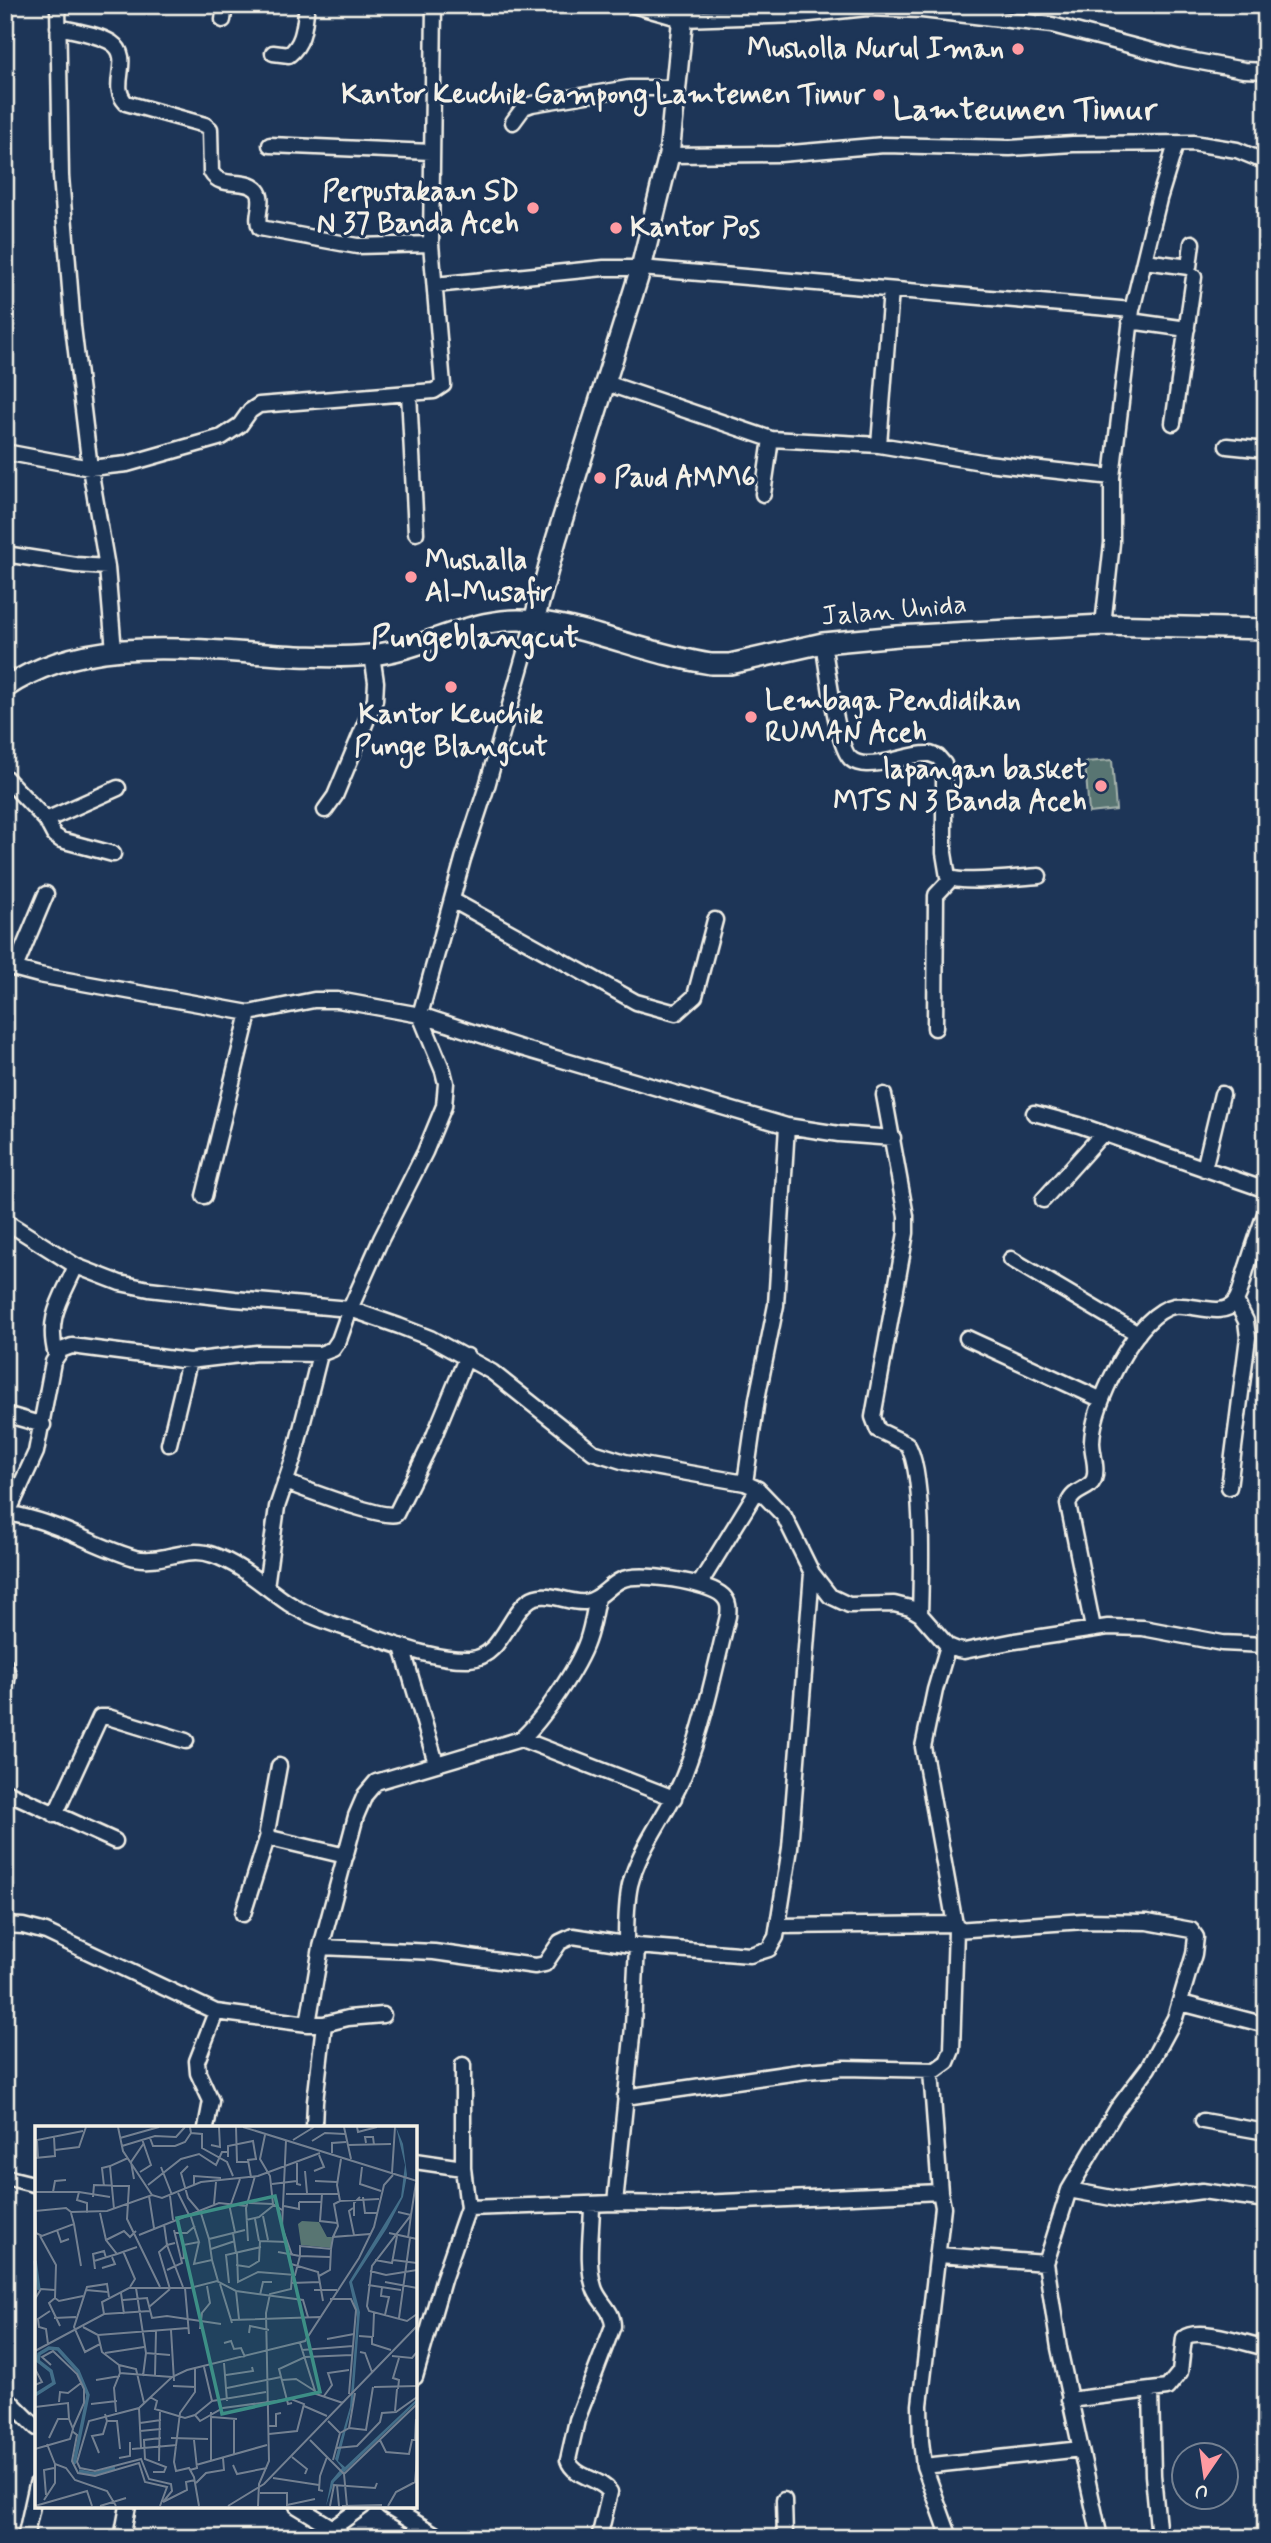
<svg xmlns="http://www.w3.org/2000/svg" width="1271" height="2543" font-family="Mynerve,sans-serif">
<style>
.green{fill:#587572;stroke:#a6b3ad;stroke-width:2}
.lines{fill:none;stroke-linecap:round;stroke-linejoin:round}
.street-casing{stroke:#f4f1e8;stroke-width:19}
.secondary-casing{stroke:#f4f1e8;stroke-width:24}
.street{stroke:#1d3557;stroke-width:14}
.secondary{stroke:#1d3557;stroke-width:19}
.poi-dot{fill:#ff9aa2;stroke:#1d3557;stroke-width:2.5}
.labels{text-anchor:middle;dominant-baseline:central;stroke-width:6;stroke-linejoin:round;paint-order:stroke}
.poi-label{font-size:28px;font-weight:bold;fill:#f4f1e8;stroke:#1d3557;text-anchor:end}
.street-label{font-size:28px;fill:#f4f1e8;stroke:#1d3557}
.quarter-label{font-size:32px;font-weight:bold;fill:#f4f1e8;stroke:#1d3557}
.inset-river{fill:none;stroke:#436e89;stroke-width:3.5}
.inset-road{fill:none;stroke:#738091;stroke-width:2}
.view{fill:#3d8f86;fill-opacity:0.15;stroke:#3d8f86;stroke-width:3.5}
.inset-edge{fill:none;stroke:#f4f1e8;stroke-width:3.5}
</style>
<rect width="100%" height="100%" fill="#1d3557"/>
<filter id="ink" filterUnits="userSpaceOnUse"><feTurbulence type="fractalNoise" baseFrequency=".0143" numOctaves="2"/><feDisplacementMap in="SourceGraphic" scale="14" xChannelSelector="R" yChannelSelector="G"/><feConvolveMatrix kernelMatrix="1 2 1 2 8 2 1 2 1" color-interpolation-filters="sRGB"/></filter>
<g filter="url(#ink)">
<path class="green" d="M1112 760 1116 810 1089 813 1085 762Z"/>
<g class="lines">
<defs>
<path id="street" d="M58 5 61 176 73 326 90 468 107 567 114 651
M554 5H571
M633 5 682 19 800 15 867 8 922 10 1052 25 1179 58 1244 70 1266 71
M223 20 225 5
M58 27C75 31 97 34 112 43 134 58 108 85 126 103L205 125 210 129 211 172C221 190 244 177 257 190 266 200 254 216 260 228L357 246 431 244
M273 53 289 55C305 42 304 24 307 5
M513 122 524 107 532 104 629 88H675
M270 145 431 152
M669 155 780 154 884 145 1010 148 1073 144 1193 143 1237 150 1266 162
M1145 261 1189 267 1192 243
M435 285 604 268H641L1132 310
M1130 321 1187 329
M606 383 771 439
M409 393 416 533
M1173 423 1194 277
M879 445 891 290
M1227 446 1266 450
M5 452 90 468 127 464 222 437 240 425 250 411 259 405 434 391 443 385 431 244 434 5
M763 494 771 439 879 445 987 463 1112 477
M5 554 76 565 107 567
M1103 625 1112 543V477L1132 310 1159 199 1176 144
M823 643C827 664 837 749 851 759 854 762 861 764 866 764 888 765 909 753 930 754L938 757 944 764V853L948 877C964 885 1019 877 1039 876
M5 777 46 820 54 835 61 840 113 854
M325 810 335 796 375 700 376 682 372 655
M46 820 118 788
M452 900 636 1002 676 1013 695 996 715 920
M5 966 39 975 249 1013 314 1000H338L420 1015 518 1047 787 1126 839 1134 893 1138
M15 968 46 894
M935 1028 936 895 951 879
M884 1095 906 1216V1233L873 1417 878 1430 907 1444C925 1471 921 1579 920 1614
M1034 1113 1079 1125 1266 1190
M1204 1169 1222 1094
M204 1196 249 1013
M1043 1200 1103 1133
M5 1221 76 1266 120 1283 149 1289 235 1299 350 1309 399 1326 430 1338 492 1372 593 1452 625 1462 745 1483 758 1489 784 1516 812 1573 830 1596 849 1605 894 1604 910 1608 920 1614 948 1646 958 1650 964 1651 1015 1641 1108 1627 1143 1628 1222 1643 1266 1645
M1011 1259 1138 1334
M967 1338 1100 1399
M56 1355C46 1317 61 1300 76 1266
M5 1414 43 1425
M169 1444 189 1361
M285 1482C305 1489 381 1519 396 1514L432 1441 467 1356
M745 1483 757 1399 776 1305 787 1126
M1229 1487 1248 1337 1246 1321 1236 1301
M5 1512C20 1516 37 1519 51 1525 80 1535 106 1550 135 1558 163 1564 186 1545 213 1555 242 1565 263 1586 288 1603 313 1619 340 1626 367 1635 400 1646 434 1660 470 1659 500 1658 509 1615 528 1601 545 1588 567 1604 585 1602 600 1600 608 1586 621 1580 638 1571 709 1582 723 1596 729 1602 729 1608 728 1616 715 1669 704 1724 684 1775 669 1813 640 1845 630 1885 626 1904 626 1925 626 1944
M8 1513 36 1452 53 1362 61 1350 72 1346 189 1361 257 1353 320 1354 333 1349 339 1340 350 1309 381 1239 425 1152 444 1106 446 1083 443 1071 420 1015 463 859 487 786 534 621
M699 1585 758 1489
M266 1587 277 1507 294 1457 320 1354
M1093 1628 1068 1504C1074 1488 1089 1491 1094 1479 1098 1468 1092 1454 1092 1442 1093 1407 1123 1348 1147 1323 1154 1316 1164 1308 1174 1306 1191 1303 1223 1319 1235 1302 1242 1292 1243 1278 1247 1267 1253 1248 1259 1230 1266 1211
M948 1646 935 1690 923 1747 956 1930
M402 1647 436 1763
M5 1665 8 1674 5 1695
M521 1739C542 1721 578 1667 587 1641 592 1627 594 1612 597 1598
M279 1766 267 1832 270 1838 346 1856
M5 1791 115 1841
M55 1815 100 1717H108L186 1741
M243 1914 268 1835
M5 1925 23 1926 46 1932 216 2012 308 2024 321 1947 356 1816 365 1795 376 1782 521 1739 674 1798
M778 1926 955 1924
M321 1947 434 1952 535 1966 545 1964 560 1942 573 1936 637 1946 750 1955 769 1949 776 1937 790 1848 812 1573
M1181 2003 1266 2025
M308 2024H324L315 2102 314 2128
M324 2024 348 2018 383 2015
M931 2071 940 2192
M625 2097 806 2071 844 2068 936 2070 947 2062 952 2050 956 1930 1084 1921 1147 1922 1191 1930 1196 1937 1194 1954 1175 2018 1148 2068 1117 2109 1069 2190
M1203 2121 1266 2132
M206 2128 211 2101 198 2073 197 2061 216 2012
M415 2161 463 2168
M5 2177 37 2185
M615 2203 678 2204 940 2192 943 2207 920 2405 921 2441 924 2466 950 2538
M592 2204C592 2230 586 2262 594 2287 598 2302 613 2309 613 2326L577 2420 568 2460C574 2478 599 2477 610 2492L599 2538
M468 2208 615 2203 633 2027 637 1946
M939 2255 1046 2263
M415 2377 443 2280 468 2208 463 2168V2065
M1151 2391 1153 2475 1159 2538
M5 2396 37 2428
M1069 2400 1167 2388 1180 2372 1184 2338C1197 2326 1248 2344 1266 2348
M924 2466 1081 2449
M784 2500 785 2538
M297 2506 333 2528
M388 2506 438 2536 445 2538
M333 2528 363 2506
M25 2538 37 2484
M122 2538 128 2506
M1100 2538 1059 2348 1046 2263 1069 2190 1128 2201 1202 2191 1266 2200"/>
<path id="secondary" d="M534 621 556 540 641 268 669 155 684 5
M5 688C109 617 252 666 370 655 427 650 476 613 535 621 595 629 651 655 711 664H730L823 643 898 636 1103 625 1266 629"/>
</defs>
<use href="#street" class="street-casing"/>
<use href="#secondary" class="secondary-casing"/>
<use href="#street" class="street"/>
<use href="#secondary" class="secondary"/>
</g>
</g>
<g class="poi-dot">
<circle cx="1018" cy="49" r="7"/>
<circle cx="879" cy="95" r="7"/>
<circle cx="533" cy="208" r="7"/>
<circle cx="616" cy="228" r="7"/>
<circle cx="600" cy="478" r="7"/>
<circle cx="411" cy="577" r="7"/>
<circle cx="451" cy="687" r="7"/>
<circle cx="751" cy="717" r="7"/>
<circle cx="1101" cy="786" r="7"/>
</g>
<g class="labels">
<g class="poi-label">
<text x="1004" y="49">Musholla Nurul Iman</text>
<text x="865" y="95">Kantor Keuchik Gampong Lamtemen Timur</text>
<text x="519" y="192">Perpustakaan SD<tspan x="519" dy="32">N 37 Banda Aceh</tspan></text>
<text x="630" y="228" text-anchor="start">Kantor Pos</text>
<text x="614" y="478" text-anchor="start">Paud AMM6</text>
<text x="425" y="561" text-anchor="start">Mushalla<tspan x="425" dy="32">Al-Musafir</tspan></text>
<text x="765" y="701" text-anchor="start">Lembaga Pendidikan<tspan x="765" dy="32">RUMAN Aceh</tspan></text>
<text x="451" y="715" text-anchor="middle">Kantor Keuchik<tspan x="451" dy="32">Punge Blangcut</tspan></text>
<text x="1087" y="770">lapangan basket<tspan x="1087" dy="32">MTS N 3 Banda Aceh</tspan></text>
</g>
<g class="street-label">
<text transform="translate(894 611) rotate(-5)">Jalan Unida</text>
</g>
<g class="quarter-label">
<text x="1025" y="110">Lamteumen Timur</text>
<text x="475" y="638">Pungeblangcut</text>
</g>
</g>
<g transform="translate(35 2126)">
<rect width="382" height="382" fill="#1d3557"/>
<path d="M267 95 284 96 292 111H297L296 122 266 119 263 98Z" fill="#587572"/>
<path d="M361 1 368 18 372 49 368 71 352 102 317 156 325 186 318 276 303 335 310 341 381 274V277L299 356 291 380 296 355 307 342 300 333 315 281 322 191 314 156 366 71 370 39Z" fill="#436e89"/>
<path class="inset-river" d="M0 135 4 164M0 269 19 257 16 245 3 235 4 228 14 222 23 223 43 245 53 269 39 338M44 345 59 348 80 342"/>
<path class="inset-road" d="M83 1 88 25 117 69M155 1 156 7 167 8V22L192 36 198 50M201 1 202 36H213M208 1 382 55M309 1 316 33M322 1 323 6 342 1M230 9 225 33 235 50 238 78 247 84M85 12 124 1M115 12 118 20H140L150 16 156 7M251 14 247 101 257 129M258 14 279 1M277 15 290 7 310 8M331 17 330 11H338L339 19M176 19 185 21 184 1M313 19 356 18M87 20 120 10 141 11 150 1M20 24 44 21 51 1M297 27V17L311 16M193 31V20L218 15 221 33M0 32 20 30 19 11M3 32 2 14 48 5M306 33 302 59 305 75 344 73M262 37V58L266 59M153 40 146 47 153 72 164 85M126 41 137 69M327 41 325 58 346 65M270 45 272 67M279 45 289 41 284 29M105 46 116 39 107 13M357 47 360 1M216 51 213 34 222 33M99 53 96 36 109 17M280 55 302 56M381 57 376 89 337 140 332 180 334 185 372 195 382 188M159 58V50L186 52M237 58 262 55M113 59 146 33 164 28 181 39 187 26H193M69 60 67 42 75 40M0 66H44L42 74 52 77V87M18 66 20 55 31 54M44 66 75 71M143 67 154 89 184 77 212 80M251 68H303M287 68 285 95 302 97M114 70 119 102M135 70 138 94M58 71 59 59 94 60 92 93 125 161M328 71 330 87H342M264 76H286M214 77 238 78M179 78 181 56M194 78 200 106M196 78 205 53M249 80 264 83V76M318 82 314 85 319 109M79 83 75 40 93 32M165 84 174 113 198 107M0 85 31 82 36 86 72 85 117 69 127 72 166 56 223 50 285 27M0 85 1 107 7 110 39 98 36 87M363 86 376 89 373 112M65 87 71 114 82 128 102 121M228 90 233 114M319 90V77L325 71M220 93 224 115M211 94 224 91 239 79M39 98 46 140M129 98 132 119 124 126 135 163M22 104 26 116 34 113M139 107H152L160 100M354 107 382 113M104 109 154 89M5 110 21 139 20 172 14 177 25 200M298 111 303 100 299 78 305 75M71 114 89 105 95 111 101 105M213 115 211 82 220 50M164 116 159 138 177 134 174 113M140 117 132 119 148 161M176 123 200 115M88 125 100 153 95 161M243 126 265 130V120L296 123 298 111 335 108M201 127 198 107 210 104M202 127 203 156 223 146 260 149 265 130 295 131M254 129 256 138 283 146 288 175M145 133 149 132 148 119 164 116 155 88M177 134 183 155M340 134 357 137 362 110M358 134 382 137M59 135 58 128 69 125 71 132M201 139 214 141 224 135 225 115 253 116M67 142 80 138 77 131M60 143 59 135 82 128M132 144 147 137 139 104M335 145 351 149 382 144M284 150 295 144 296 123M350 156 382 162M194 157 191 129 226 121M256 157 285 156M185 158 197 197M333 159 366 164M347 161 346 170 354 171 350 189M101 162 111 227 108 250M150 162 154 208M51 164 73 166M279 164H302M201 165 204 193M86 167 89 188M225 169 228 156H237M20 172 24 175 48 170M0 173 6 163 20 164M295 173H316L321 184 314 268M88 174 112 172 117 192 132 190 186 198M114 181 135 163M69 188 67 176 94 162H155L182 155 201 165 268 174 273 191M19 192 41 191M364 192 375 112M196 194 285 191M48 201 63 209 67 226 84 239 85 247 137 251M165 203 167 187 175 177 172 160M136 204 139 255M214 207 215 200 234 204M63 209 153 202M324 210 337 211V218L356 224M338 211 339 187M292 213 319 208M189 217 196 215 199 223 206 222 210 231M265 217 281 268 308 277M13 218 11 203 4 201 3 193 15 185M65 218 50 226 39 201 52 161 72 158 74 171M267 224 318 220M0 225 69 188 115 185M325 226 330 227 337 246M70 227 109 221M111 227 135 229M357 230 377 232 382 226M189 237 192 275M16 239 7 231 18 225 42 248 49 263V277L38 302M84 239 101 243 109 277M169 241 177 275M160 242V266L145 287 139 336 141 345 154 342 159 351 164 380M0 243 7 256 0 259M120 249 121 205M191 249 218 245 217 241M61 254 85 250M247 254 261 253 280 265M138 260 161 261M339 261 382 260M192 262 246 251M363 263 364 254 358 252 364 232M289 270 297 259 293 247 314 244M115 271 122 275 120 283 150 292 160 289 165 295 188 282 256 273 269 278 262 305 234 308M177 275 231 266M24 276 25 266 33 267 46 257M257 277 253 278 244 243 270 231 317 229M56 278 82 275M269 280 292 290M0 281 33 277 34 293H23L14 312M104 282 106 322M360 285 362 263M81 286 79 262 85 247M70 288 72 295H82L85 323M160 289 177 275M177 291 202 293M199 293V328M293 295 305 307 298 334M105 297 126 294M234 300H241V288L246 287M314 302 331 304 338 261M37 305 42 309 37 335 43 347 60 350 104 337 110 356 132 361 125 380M105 305 126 303M305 307 314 302 320 267M136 312 173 313M275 314 309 348 312 380M345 314 351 326 374 328 377 314H382M380 314 381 293M12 318 20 338 31 342 40 354 72 365 81 380M301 322 322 320 345 296 347 287 361 286 382 271M0 323 35 313 38 303 34 293M97 323 142 319M64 327 57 310 68 308 72 295M257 331 272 343 270 348M84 332 95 330V316M176 334V286M124 335 125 284M161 339 232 319M198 339 202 348 232 342M155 344 162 342 159 314M118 346H129L131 341 110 333 109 314 126 312M309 348 382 278M238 352 284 359M380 356 382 333M161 357 171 347 189 344 188 332M302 359 304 380M288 365 284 364 285 350 292 331M225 367H252V379L280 373M11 369 9 344 19 342M9 374 20 357V338M128 376 137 365 136 358 114 353 106 333 60 345 45 342 42 336 54 295 104 282 137 251 152 244 270 215 324 132 339 101 349 59 358 49M128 376 152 364 151 356 160 354M0 380 52 365 57 380M65 380 91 372M193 380 229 358 382 200M223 380 224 358 234 335 231 187 235 168 256 163 257 149M295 380 299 359 340 362 342 357M307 380 347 379M353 380 361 366 382 355"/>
<path class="view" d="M240 70 285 266 187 288 142 92Z"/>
<rect width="382" height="382" class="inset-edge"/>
</g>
<rect width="1271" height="2543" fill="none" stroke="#1d3557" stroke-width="28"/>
<rect x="14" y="14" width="1243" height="2515" fill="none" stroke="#f4f1e8" stroke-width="2.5" filter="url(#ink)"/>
<g transform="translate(1205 2476) rotate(193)"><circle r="33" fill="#1d3557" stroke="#738091" stroke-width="2"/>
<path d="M0-5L12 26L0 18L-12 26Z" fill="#ff9aa2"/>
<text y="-10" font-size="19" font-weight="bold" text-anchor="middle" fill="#f4f1e8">U</text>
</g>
</svg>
